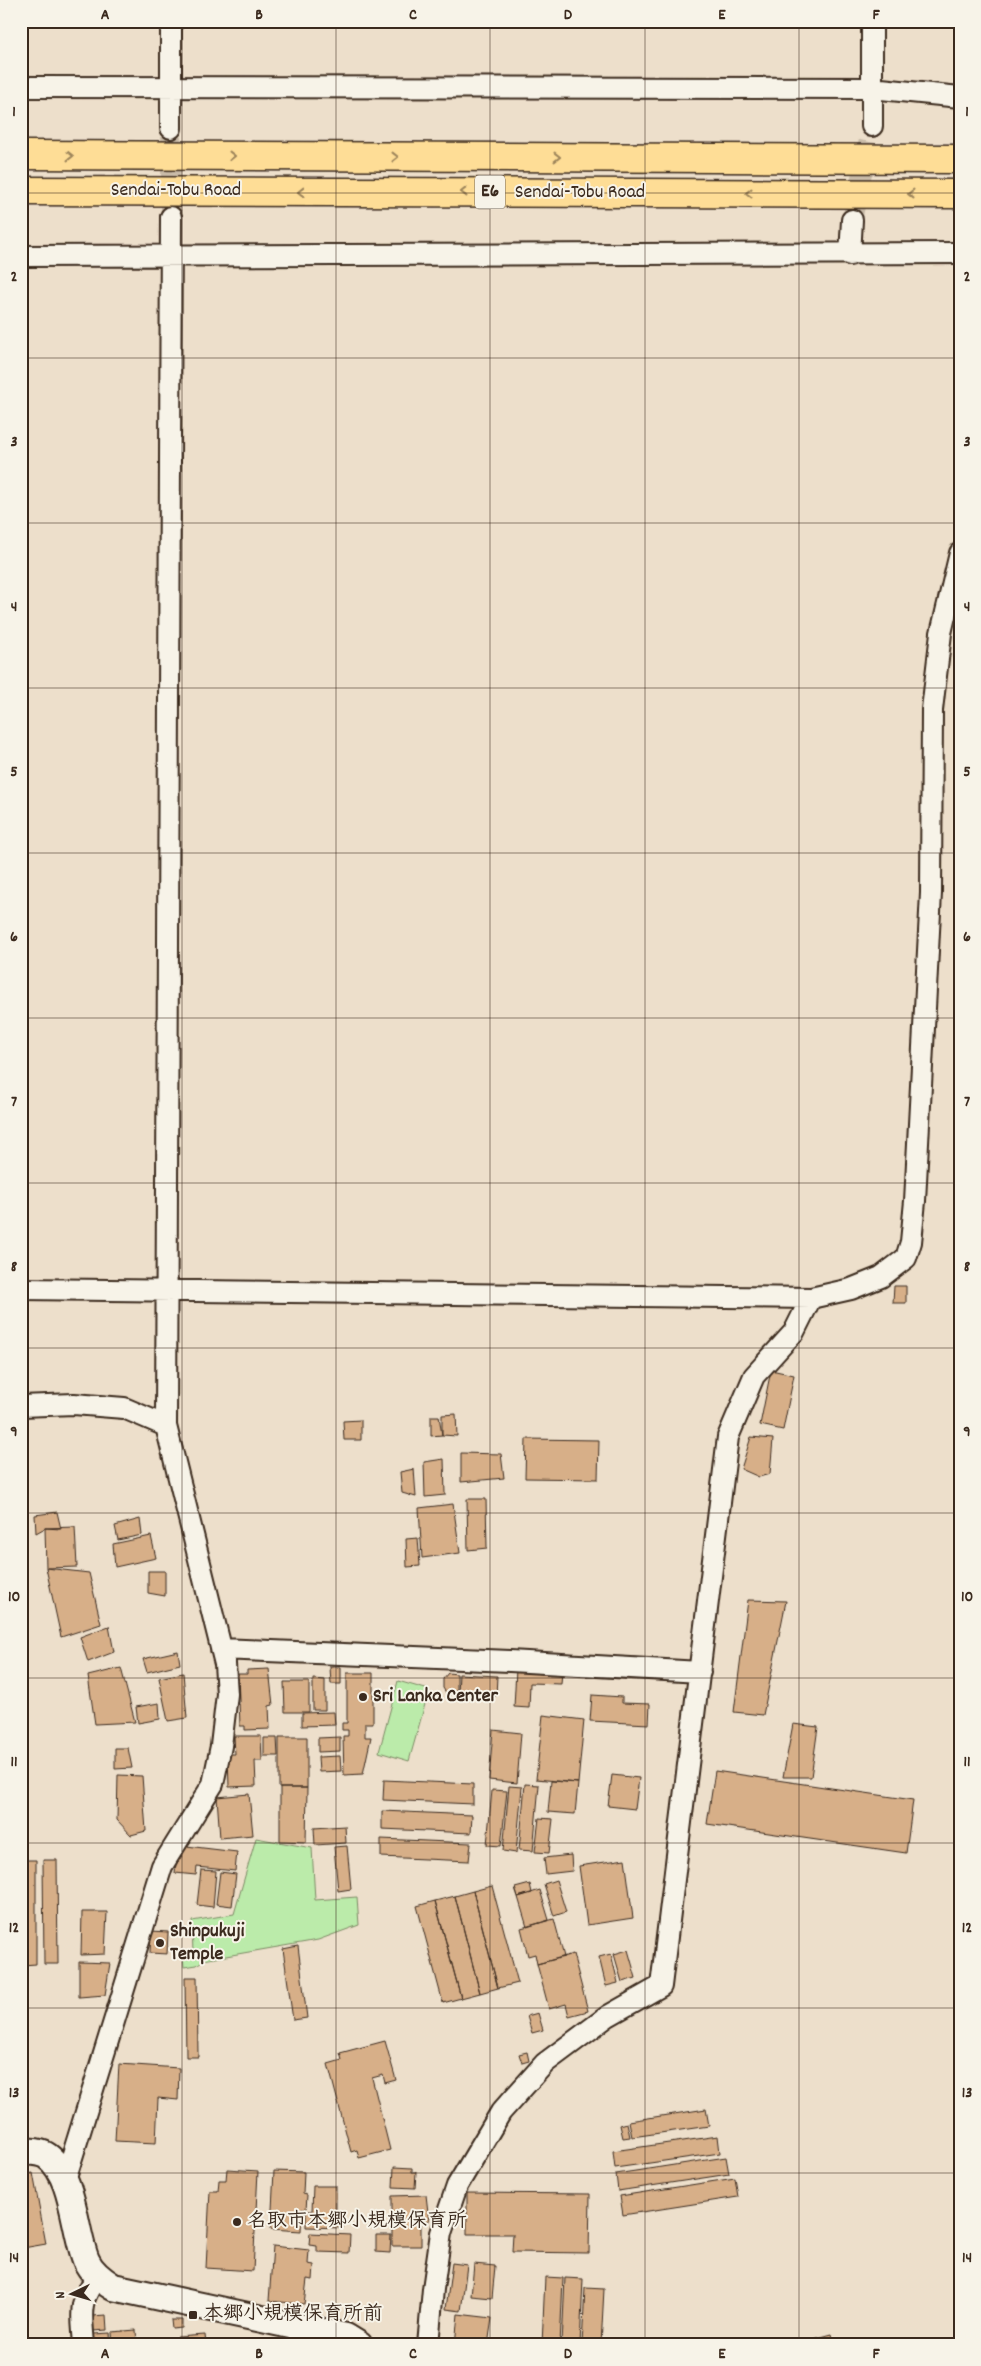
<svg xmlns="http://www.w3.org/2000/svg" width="981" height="2366" font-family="Dekko,'Klee One',sans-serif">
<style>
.green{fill:#bbebaa;stroke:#7b8a64}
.building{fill:#d7af88;stroke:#3b2a1e}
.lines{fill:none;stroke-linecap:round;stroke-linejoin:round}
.minor-tunnel{stroke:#c9bba8;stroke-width:20;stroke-dasharray:20 10;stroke-linecap:butt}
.minor-casing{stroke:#3b2a1e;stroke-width:24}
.tertiary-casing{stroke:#3b2a1e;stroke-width:30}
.motorway-casing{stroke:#3b2a1e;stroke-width:31}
.minor{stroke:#f7f3e8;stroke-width:20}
.tertiary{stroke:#f7f3e8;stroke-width:26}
.motorway{stroke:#fedd96;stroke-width:28}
.oneway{stroke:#9c845a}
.grid{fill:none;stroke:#3b2a1e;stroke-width:1;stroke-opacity:0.55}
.poi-dot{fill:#3b2a1e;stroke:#f7f3e8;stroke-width:2}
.labels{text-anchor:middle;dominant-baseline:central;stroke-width:4;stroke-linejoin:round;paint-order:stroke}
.shield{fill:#f7f3e8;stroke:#73665b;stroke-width:1}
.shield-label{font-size:19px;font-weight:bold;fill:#3b2a1e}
.street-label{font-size:20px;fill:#3b2a1e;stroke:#f7f3e8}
.poi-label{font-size:20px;font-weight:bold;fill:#3b2a1e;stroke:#f7f3e8;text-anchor:start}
.neatline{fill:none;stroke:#3b2a1e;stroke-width:2}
.grid-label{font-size:16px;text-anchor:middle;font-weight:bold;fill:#3b2a1e}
</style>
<rect width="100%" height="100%" fill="#eddfcb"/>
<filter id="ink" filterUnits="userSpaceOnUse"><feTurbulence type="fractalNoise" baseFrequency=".02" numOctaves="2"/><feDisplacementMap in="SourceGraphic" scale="10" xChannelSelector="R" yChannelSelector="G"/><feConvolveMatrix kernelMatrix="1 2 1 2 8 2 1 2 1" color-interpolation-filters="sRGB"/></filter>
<g filter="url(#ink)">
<path class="green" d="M398 1681 429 1690 409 1761 379 1752Z
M256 1838 312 1848 315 1900 357 1897 359 1925 318 1940 203 1960 197 1965 184 1967 183 1954H193L192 1921 234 1914Z"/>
<path class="building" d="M894 1286H906V1303H893Z
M771 1370 794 1375 783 1430 760 1425Z
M456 1414 457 1436 442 1435V1415Z
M431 1416H439L442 1435 431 1436Z
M361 1420V1440H344L343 1421Z
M751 1437 773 1439 770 1474 759 1477 741 1469Z
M526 1439 599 1440 598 1479 525 1478Z
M461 1453 501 1454 504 1478 461 1482Z
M444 1459 445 1495 425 1497 424 1462Z
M414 1469 416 1497 402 1493 400 1472Z
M467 1499H486L487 1548 468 1550Z
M453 1504 460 1553 422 1558 419 1508Z
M57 1512 61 1529 45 1528 36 1533 35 1515Z
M140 1519 142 1535 118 1540 115 1526Z
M75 1527 77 1567 46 1568 45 1528Z
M151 1536 156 1558 115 1567 113 1544Z
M418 1538 420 1566 407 1567 406 1539Z
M46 1568 89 1573 101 1624 61 1637Z
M148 1571H165V1596L148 1593Z
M748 1600 786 1601 763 1715 734 1712Z
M109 1626 114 1652 88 1662 80 1637Z
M178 1651 180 1664 147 1672 143 1659Z
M330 1667H341V1684H331Z
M121 1668 135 1722 95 1724 88 1676Z
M269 1669 273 1705 269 1706 270 1729 245 1730V1726H240L238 1674H247V1670Z
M516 1669 562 1671 561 1684 530 1683 529 1708 514 1707Z
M183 1673 187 1718 168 1721 159 1678Z
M347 1673H373V1723H365V1737H371L363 1774 344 1775 343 1736H348V1730H342V1723H347Z
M448 1673 457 1674V1694H447L443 1688V1679Z
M459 1674 497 1676 496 1696 458 1694Z
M313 1679 325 1680V1710H313Z
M284 1682H309V1712H285Z
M592 1695 622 1697V1703L650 1704 649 1724 590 1721Z
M159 1703 160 1719 138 1723 136 1707Z
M334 1712 335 1725 302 1726V1713Z
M543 1715 584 1720 578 1783 536 1779Z
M793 1724 818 1727 811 1777H783Z
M493 1730 521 1733 517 1783 489 1780Z
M234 1736H261L262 1761H255L256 1786 229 1787 228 1754H235Z
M279 1737H307V1788H279Z
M340 1737V1751L318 1752V1738Z
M264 1738H277L278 1756H264Z
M115 1748H128L132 1768 115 1769Z
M340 1756 341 1771 319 1772 318 1757Z
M715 1771 913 1800 906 1853 707 1824Z
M118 1775 142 1776 146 1831 131 1835 117 1820Z
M612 1775 639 1778 635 1809 608 1806Z
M384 1780 473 1784V1804L383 1800Z
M551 1781 578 1783 575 1814 548 1812Z
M525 1784 539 1785 533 1851 519 1850Z
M509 1786 522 1787 516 1853 503 1851Z
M280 1788H307L306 1842 280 1841Z
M492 1790 507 1791 501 1846 487 1845Z
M249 1794 253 1835 220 1838 217 1797Z
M382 1811 472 1815 471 1833 382 1829Z
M539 1818 553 1819 549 1853 535 1852Z
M345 1826 346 1843 315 1845 314 1828Z
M381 1839 471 1843 469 1861 381 1857Z
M178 1845 237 1852 235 1871 197 1867 196 1875 175 1873Z
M347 1846 351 1889 338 1891 334 1847Z
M571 1855 572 1871 546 1874 544 1858Z
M625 1859 633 1918 587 1925 579 1866Z
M22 1860H36V1964L23 1965Z
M43 1860H57L58 1964H44Z
M201 1870 216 1871 213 1907 197 1905Z
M220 1872 236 1874 232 1906 216 1904Z
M556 1880 566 1912 554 1916 544 1884Z
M530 1884 532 1893 518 1897 515 1888Z
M492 1886 518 1983 498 1988 473 1891Z
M540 1890 549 1920 527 1927 518 1897Z
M473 1891 498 1988 480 1993 455 1896Z
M455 1896 480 1993 461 1998 435 1901Z
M435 1901 461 1998 443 2003 417 1906Z
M82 1912H107L105 1954 81 1955Z
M554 1919 564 1957 537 1964 535 1954 528 1956 521 1928Z
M151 1931 168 1932 167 1954 150 1953Z
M298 1946 307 2018 293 2020 283 1949Z
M628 1950 636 1978 622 1982 614 1954Z
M573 1954 588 2011 569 2016 566 2004 549 2009 537 1964Z
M611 1954 618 1983 606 1986 599 1957Z
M79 1962 110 1963 105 1995 79 1997Z
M185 1977H197L198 2057H186Z
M538 2013 543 2030 532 2033 527 2016Z
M385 2041 396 2080 385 2083 383 2075 372 2078 390 2150 359 2158 357 2150 351 2152 328 2064 342 2060 340 2053Z
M527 2052 529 2061 522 2063 519 2054Z
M119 2064 179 2068 178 2100 158 2098 156 2143 115 2141Z
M706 2109 709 2126 632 2137 629 2121Z
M627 2123 630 2137 623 2138 620 2125Z
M718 2136 720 2153 615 2168 613 2151Z
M726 2157 729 2174 618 2191 616 2174Z
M394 2167 412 2168V2172H416L415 2188 393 2187Z
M227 2169 258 2171 253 2271 206 2268 210 2191H218L219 2180H226Z
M274 2171 304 2172 303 2194 307 2195 306 2210 302 2209 301 2231 271 2229Z
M33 2173 46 2244 23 2248 21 2237V2175Z
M735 2178 738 2197 623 2215 620 2196Z
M313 2186H336V2214H343V2228L306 2227V2211H312Z
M467 2193 590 2194 589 2253 512 2252 513 2234H467Z
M426 2195 429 2221H421V2246H392V2196Z
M310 2233 350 2235 349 2253 317 2252V2246L309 2245Z
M376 2235H391L390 2253 376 2252Z
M273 2246 309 2250 308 2264 314 2265 313 2280 307 2279 304 2304 269 2301Z
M452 2263 467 2265 461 2311 446 2309Z
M474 2264 495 2266 492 2298 471 2296Z
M545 2277 563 2278 560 2345H542Z
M565 2278 583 2279 580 2345H562Z
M585 2288 604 2289 601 2345H582Z
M21 2306 26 2324 21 2325Z
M458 2314 492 2318 488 2345H455Z
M106 2315 107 2330 93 2331 92 2316Z
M171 2320H182V2328L172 2329Z
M136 2330 137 2345H113L112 2332Z
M110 2333 111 2345H94V2334Z
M832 2334 835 2345H807L806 2341Z
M205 2335 206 2345H178L177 2337Z
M42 2337 44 2345H21V2342Z"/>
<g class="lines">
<path class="minor-tunnel" d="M171 217V128
M852 220 872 126"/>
<defs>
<path id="minor" d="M171 21V128
M872 21V126
M21 87 871 88 960 97
M850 255 852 220
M21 256 960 253
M21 1289 811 1298 851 1289 881 1277 906 1258 911 1242 915 1201 931 893 932 710 941 633 960 553
M21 1406 74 1404 124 1408 166 1426
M221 1649 510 1661 700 1672
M65 2180 162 1866 213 1784 221 1746 227 1694 225 1664 166 1426 171 217
M84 2345C82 2315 77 2301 98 2277
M428 2345 433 2289 441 2233 457 2186 501 2112 545 2063 608 2016 661 1986 728 1437 754 1376 794 1332 811 1298"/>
<path id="tertiary" d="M21 2151C30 2152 40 2151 47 2156 74 2175 74 2231 86 2260 91 2272 102 2280 113 2287L346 2337 359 2345"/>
<path id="motorway" d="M21 155 960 159
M21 191 960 194"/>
</defs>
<use href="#minor" class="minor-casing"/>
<use href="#tertiary" class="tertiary-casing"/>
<use href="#motorway" class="motorway-casing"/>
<use href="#minor" class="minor"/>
<use href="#tertiary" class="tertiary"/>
<use href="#motorway" class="motorway"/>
</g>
<defs><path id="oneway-chevron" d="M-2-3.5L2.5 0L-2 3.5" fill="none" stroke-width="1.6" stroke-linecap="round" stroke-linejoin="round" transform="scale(1.25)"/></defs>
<g class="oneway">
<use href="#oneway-chevron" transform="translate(70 156)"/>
<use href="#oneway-chevron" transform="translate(232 156)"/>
<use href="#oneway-chevron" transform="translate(395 157)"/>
<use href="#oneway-chevron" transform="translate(557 157)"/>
<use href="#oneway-chevron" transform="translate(301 192) rotate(-180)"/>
<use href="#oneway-chevron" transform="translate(464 192) rotate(-180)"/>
<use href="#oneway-chevron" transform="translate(749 193) rotate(-180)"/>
<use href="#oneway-chevron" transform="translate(911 194) rotate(-180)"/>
</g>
</g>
<path class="grid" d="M182 21V2345M336 21V2345M490 21V2345M645 21V2345M799 21V2345M21 193H960M21 358H960M21 523H960M21 688H960M21 853H960M21 1018H960M21 1183H960M21 1348H960M21 1513H960M21 1678H960M21 1843H960M21 2008H960M21 2173H960"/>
<g class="poi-dot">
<circle cx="363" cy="1697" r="5"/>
<circle cx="160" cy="1943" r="5"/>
<circle cx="237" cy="2222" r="5"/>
<rect x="188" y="2310" width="10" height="10" rx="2.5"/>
</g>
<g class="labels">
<rect class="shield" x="475" y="175.5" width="30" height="33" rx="4"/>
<g class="shield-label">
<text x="490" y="192">E6</text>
</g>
<g class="street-label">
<text x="176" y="191">Sendai-Tobu Road</text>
<text x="580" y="193">Sendai-Tobu Road</text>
</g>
<g class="poi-label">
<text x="373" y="1697">Sri Lanka Center</text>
<text x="170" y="1932">Shinpukuji<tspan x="170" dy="23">Temple</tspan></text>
<text x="247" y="2222">名取市本郷小規模保育所</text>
<text x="203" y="2315">本郷小規模保育所前</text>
</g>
</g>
<rect width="981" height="2366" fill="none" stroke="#f7f3e8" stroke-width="55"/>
<g transform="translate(72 2294) rotate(265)" stroke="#f7f3e8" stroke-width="4" paint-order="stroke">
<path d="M0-4L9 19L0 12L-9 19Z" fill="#3b2a1e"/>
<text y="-8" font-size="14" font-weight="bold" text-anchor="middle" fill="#3b2a1e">N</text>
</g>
<rect x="28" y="28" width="926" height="2310" class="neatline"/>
<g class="grid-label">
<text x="105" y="19">A</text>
<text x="259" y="19">B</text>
<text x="413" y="19">C</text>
<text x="568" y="19">D</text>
<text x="722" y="19">E</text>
<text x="876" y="19">F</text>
<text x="14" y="116">1</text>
<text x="967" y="116">1</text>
<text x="14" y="281">2</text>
<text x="967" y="281">2</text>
<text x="14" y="446">3</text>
<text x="967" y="446">3</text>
<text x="14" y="611">4</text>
<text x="967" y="611">4</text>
<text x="14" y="776">5</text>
<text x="967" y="776">5</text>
<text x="14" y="941">6</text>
<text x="967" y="941">6</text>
<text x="14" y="1106">7</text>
<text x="967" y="1106">7</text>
<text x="14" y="1271">8</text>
<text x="967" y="1271">8</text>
<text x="14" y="1436">9</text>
<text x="967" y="1436">9</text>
<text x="14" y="1601">10</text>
<text x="967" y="1601">10</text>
<text x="14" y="1766">11</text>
<text x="967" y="1766">11</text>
<text x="14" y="1932">12</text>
<text x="967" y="1932">12</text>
<text x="14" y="2097">13</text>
<text x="967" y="2097">13</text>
<text x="14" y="2262">14</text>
<text x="967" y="2262">14</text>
<text x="105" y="2358">A</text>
<text x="259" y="2358">B</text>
<text x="413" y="2358">C</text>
<text x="568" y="2358">D</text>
<text x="722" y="2358">E</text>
<text x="876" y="2358">F</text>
</g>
</svg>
